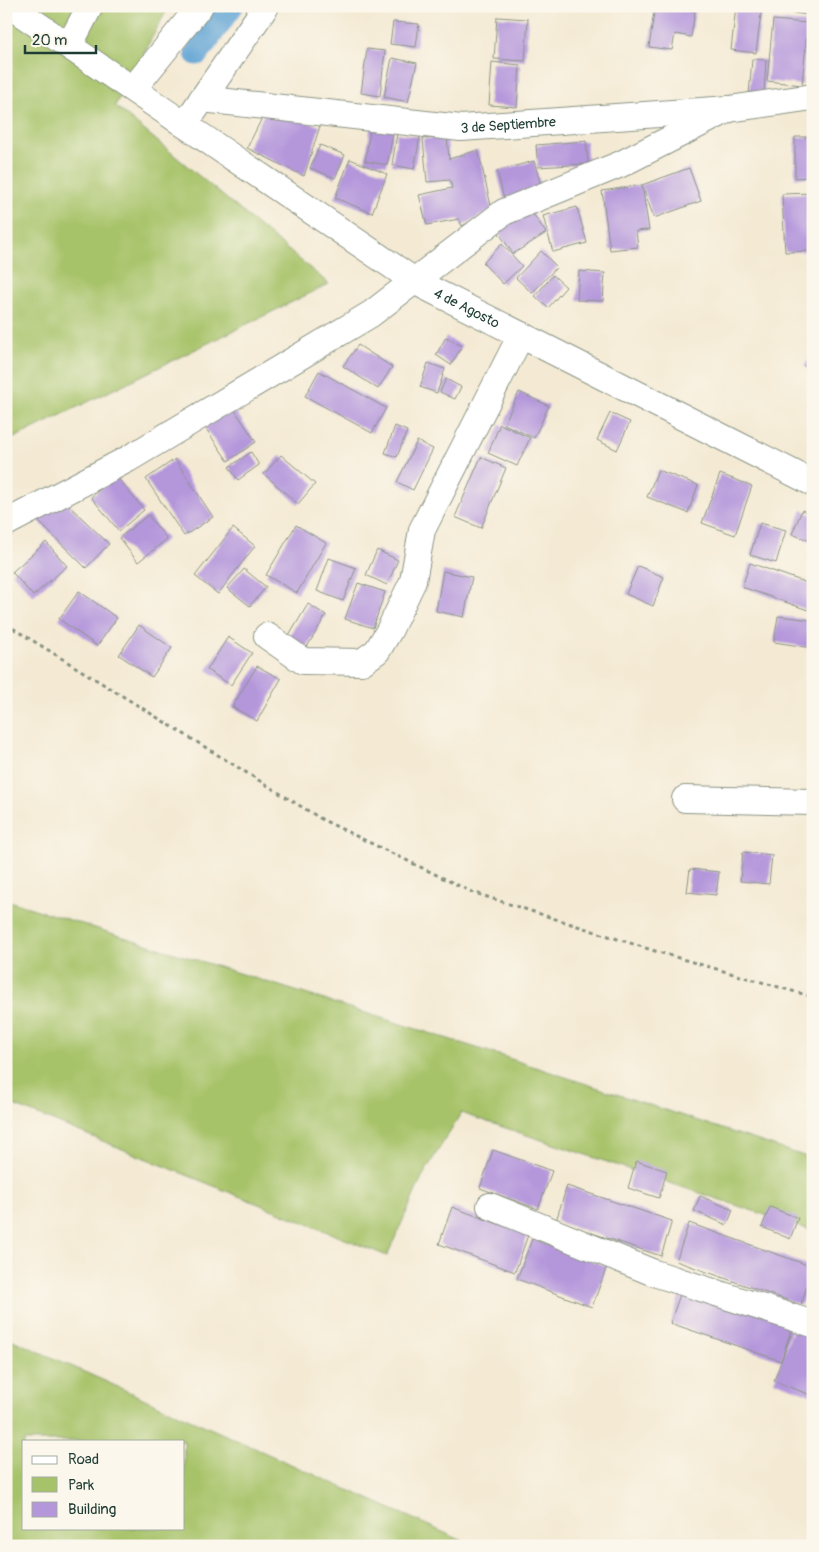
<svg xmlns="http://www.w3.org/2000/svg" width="819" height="1552" font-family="Pangolin,sans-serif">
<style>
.green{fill:#a7c369;stroke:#63804e;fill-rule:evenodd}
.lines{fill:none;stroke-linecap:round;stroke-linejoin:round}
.canal{stroke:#5ea3d4;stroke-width:25}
.building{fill:#b496db}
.street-casing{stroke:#8a9484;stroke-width:28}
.path{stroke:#8a9484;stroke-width:3;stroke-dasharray:4 4;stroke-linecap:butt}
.street{stroke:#fff;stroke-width:26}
.labels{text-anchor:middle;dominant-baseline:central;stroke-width:4.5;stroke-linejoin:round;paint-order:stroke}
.street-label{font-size:14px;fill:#1f3d34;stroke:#fbf7ec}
</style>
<rect width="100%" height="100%" fill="#fbf7ec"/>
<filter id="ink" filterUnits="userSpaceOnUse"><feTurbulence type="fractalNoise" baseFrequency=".02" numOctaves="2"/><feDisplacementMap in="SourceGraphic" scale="10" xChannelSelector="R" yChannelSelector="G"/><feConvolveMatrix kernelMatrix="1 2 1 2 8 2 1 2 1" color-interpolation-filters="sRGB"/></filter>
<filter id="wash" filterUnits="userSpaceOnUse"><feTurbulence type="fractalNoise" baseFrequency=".0096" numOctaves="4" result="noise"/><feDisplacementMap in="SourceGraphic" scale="20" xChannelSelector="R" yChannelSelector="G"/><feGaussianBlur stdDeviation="1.12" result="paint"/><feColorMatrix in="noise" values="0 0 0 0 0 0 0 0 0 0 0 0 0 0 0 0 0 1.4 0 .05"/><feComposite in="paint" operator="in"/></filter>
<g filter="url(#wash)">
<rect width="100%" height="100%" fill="#f4ead4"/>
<path class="green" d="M6 6H169L115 106 329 284 6 442Z
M6 900 496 1054 813 1159V1231L461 1113 422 1177 387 1256 6 1102Z
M6 1337 474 1546H6ZM24 1441H184V1528H24Z"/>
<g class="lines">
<path class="canal" d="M197 53 231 6"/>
</g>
<g id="blocks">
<path class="building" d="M655 6 695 11 691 37 675 34 672 50 649 47Z
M736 6H762L756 53 731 50Z
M771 6H810L809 15 770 10Z
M497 17 528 19 525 61 494 59Z
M773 20 808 23 802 85 767 81Z
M393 22 419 24 416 47 390 44Z
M367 49 385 51 380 96 361 93Z
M392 58 417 63 408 102 384 97Z
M752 59 766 60 764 96 749 95Z
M492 62 520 65 517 107 489 105Z
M266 110 320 126 304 176 247 148Z
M371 125 394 129 387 165 365 161Z
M397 133 420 137 414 169 392 165Z
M447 137 449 159 478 150 492 210 462 226 459 219 427 225 419 195 452 188 450 180 427 182 423 139Z
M795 137H813V177L795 178Z
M586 141 588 164 538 167 536 145Z
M320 145 345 155 335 178 310 168Z
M350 159 387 174 372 213 335 198Z
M534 161 542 189 504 199 497 171Z
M689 168 701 201 654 218 642 185Z
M642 185 649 230 636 231 638 247 610 250 602 191Z
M813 193 812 251 785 252 782 194Z
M528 206 546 233 513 254 495 227Z
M577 207 587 243 553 252 543 216Z
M502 244 522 266 503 284 483 263Z
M541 251 557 267 532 293 516 278Z
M579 271 605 273 603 301 577 300Z
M553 275 566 287 548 308 535 296Z
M446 337 462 346 451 365 436 355Z
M358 345 392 367 378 389 343 366Z
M813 354V372L804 366Z
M428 363 445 369 437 393 420 387Z
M319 371 386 408 372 433 305 396Z
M446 379 461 387 455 399 440 392Z
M519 392 549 406 534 438 504 424Z
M232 406 256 442 228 461 204 426Z
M610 413 630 422 617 450 597 440Z
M500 424 530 438 517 466 488 453Z
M395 426 407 431 397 457 385 453Z
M417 441 433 449 413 490 397 482Z
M251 452 259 465 238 480 229 467Z
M281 455 315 484 298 504 264 474Z
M481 457 506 468 481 528 455 517Z
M175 459 213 517 184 536 146 479Z
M658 470 698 485 688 513 647 497Z
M720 474 752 486 735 535 702 523Z
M116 476 144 510 119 531 91 497Z
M60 497 109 544 86 568 37 520Z
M802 510 813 515V542L792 534Z
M148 515 167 539 138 562 119 538Z
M760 523 786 530 776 563 750 555Z
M296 525 326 543 297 593 266 575Z
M233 528 255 546 218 594 195 576Z
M46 542 67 566 33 596 12 572Z
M377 550 398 560 387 585 366 575Z
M329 558 356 568 343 601 317 591Z
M750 563 813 585V595L808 610 742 587Z
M638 566 664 577 653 606 626 594Z
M244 569 266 587 250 606 227 588Z
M443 571 472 577 464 617 436 611Z
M358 583 385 592 373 628 345 619Z
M79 591 117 618 97 646 59 619Z
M308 604 326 615 307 647 289 636Z
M778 616 813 620V648L774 642Z
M139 625 172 648 152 677 119 655Z
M228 637 252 653 231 685 207 670Z
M257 666 281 679 257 721 232 707Z
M743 852 772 855 769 884 740 881Z
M690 869 719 872 716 895 687 892Z
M493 1150 552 1171 538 1209 480 1188Z
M636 1161 667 1171 659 1198 628 1188Z
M567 1186 672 1221 661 1256 556 1221Z
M700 1196 733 1210 727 1225 694 1211Z
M452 1207 528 1235 515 1272 439 1244Z
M770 1207 798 1218 790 1239 762 1227Z
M689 1223 813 1267 801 1305 676 1261Z
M532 1239 607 1266 592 1307 517 1279Z
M683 1286 793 1324 781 1361 670 1323Z
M794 1326 813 1334V1396L774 1381Z"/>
</g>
</g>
<g filter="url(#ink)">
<use href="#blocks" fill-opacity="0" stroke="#8a9484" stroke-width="1"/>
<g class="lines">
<defs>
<g id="street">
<path id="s1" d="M10 6 416 282 813 483"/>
<path d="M69 46 90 6"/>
<path d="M133 89 200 6"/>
<path id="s2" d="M202 99 461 128 729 109 813 97"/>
<path d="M194 111 266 6"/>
<path d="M6 523 128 459 371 314 504 212 621 164 729 109"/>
<path d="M267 636 303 661 362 662 377 651 389 631 413 581 422 530 521 335"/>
<path d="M685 799 813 802"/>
<path d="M490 1206 654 1273 813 1324"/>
</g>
</defs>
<use href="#street" class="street-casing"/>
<path class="path" d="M6 624 323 820 472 892 658 952 813 997"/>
<use href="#street" class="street"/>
</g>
</g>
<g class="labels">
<g class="street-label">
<text stroke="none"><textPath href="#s2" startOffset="308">3 de Septiembre</textPath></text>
<text stroke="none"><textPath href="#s1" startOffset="548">4 de Agosto</textPath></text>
</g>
</g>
<rect width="819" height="1552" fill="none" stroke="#fbf7ec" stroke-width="25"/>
<rect x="22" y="1440" width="162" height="90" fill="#fbf7ec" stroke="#a3ada2"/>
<rect x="32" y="1456" width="25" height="8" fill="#ffffff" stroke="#a3ada2"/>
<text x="68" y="1464" font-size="15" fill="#1f3d34">Road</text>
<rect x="32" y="1477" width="25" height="15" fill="#a7c369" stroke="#a3ada2"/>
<text x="68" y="1490" font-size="15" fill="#1f3d34">Park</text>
<rect x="32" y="1502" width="25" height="15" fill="#b496db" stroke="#a3ada2"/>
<text x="68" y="1514" font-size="15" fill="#1f3d34">Building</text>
<path d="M25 45v8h71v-8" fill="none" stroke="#1f3d34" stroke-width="2.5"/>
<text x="32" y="45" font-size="15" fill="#1f3d34" stroke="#fbf7ec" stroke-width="4" paint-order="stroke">20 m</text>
</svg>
